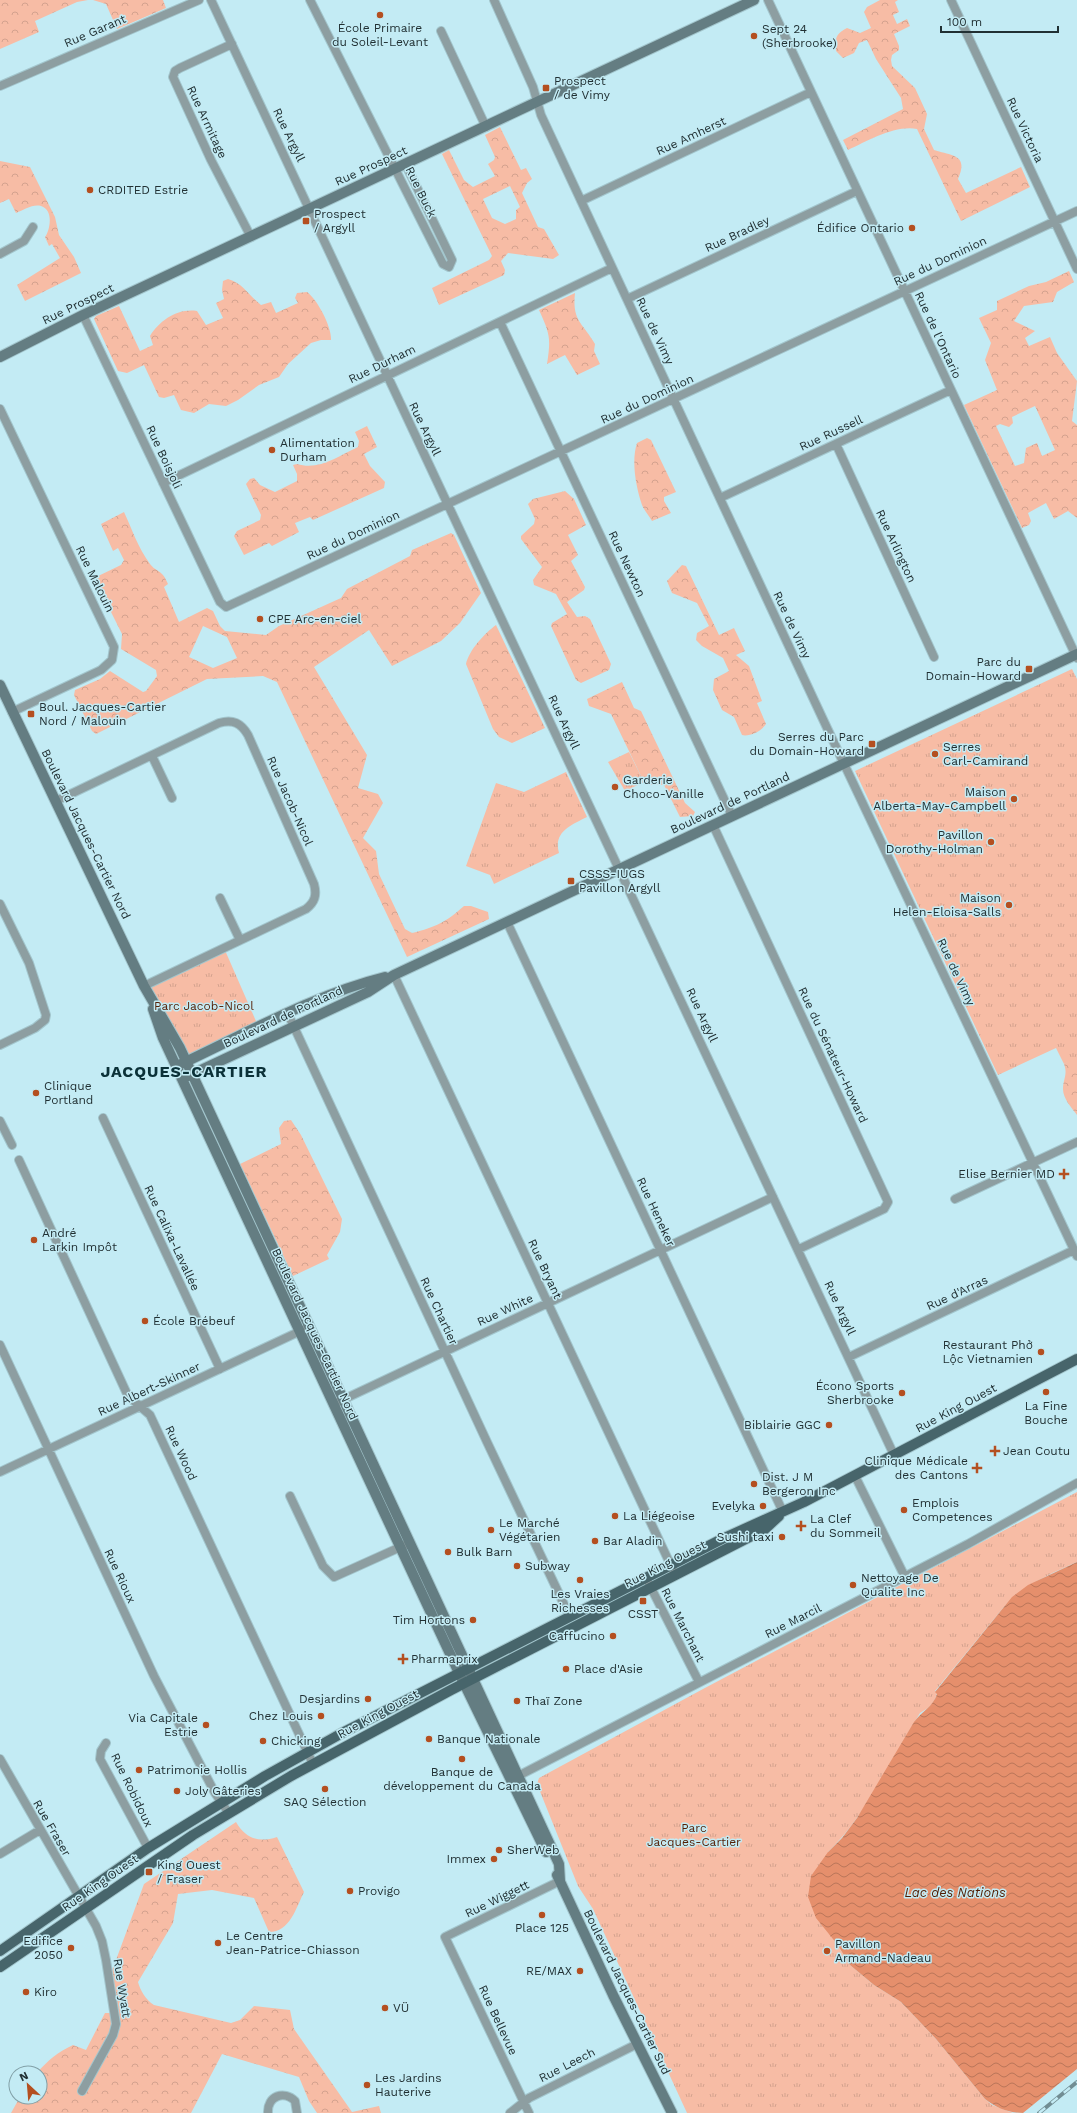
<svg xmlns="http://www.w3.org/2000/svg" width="1077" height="2113" font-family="'Work Sans',sans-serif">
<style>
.forest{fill:url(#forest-crowns);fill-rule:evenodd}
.park{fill:url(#park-tufts)}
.water{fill:url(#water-waves)}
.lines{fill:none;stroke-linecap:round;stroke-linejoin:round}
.street-casing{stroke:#a3c6cd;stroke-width:10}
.secondary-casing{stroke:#a3c6cd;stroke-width:12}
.primary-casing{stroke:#a3c6cd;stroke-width:12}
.street{stroke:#8d9ea1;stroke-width:8}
.secondary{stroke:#647d82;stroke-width:10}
.primary{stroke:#47656b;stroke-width:10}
.rail-casing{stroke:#718d93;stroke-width:4}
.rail{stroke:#c3ebf4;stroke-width:2.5;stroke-dasharray:8;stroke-linecap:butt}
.poi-dot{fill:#b44f20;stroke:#c3ebf4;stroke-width:1.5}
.labels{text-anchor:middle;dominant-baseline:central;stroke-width:3;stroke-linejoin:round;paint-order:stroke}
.poi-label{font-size:12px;fill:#213033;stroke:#c3ebf4;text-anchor:start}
.street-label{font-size:12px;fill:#213033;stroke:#c3ebf4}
.park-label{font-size:12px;fill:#551f05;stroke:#c3ebf4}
.water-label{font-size:13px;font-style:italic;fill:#511c02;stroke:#c3ebf4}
.district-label{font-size:16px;font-weight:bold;letter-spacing:1px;fill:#0b3138;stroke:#c3ebf4}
</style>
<defs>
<pattern id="forest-crowns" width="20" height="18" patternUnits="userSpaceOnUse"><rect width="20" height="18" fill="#f7bca5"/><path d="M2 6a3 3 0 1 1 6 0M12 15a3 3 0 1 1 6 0" fill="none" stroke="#d3a28e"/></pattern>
<pattern id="park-tufts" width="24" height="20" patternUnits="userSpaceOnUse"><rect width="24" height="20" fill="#f7bca5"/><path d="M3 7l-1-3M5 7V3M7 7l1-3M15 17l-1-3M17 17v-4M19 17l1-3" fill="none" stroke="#d3a28e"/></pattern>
<pattern id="water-waves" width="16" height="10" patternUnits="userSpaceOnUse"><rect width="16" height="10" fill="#e58f6c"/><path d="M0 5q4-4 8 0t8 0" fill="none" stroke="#b97559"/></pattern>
</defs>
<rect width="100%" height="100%" fill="#c3ebf4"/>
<path class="forest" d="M0 0H88L77 2 35 21 39 32 0 49Z
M93 0H163L166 8 117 29 106 4Z
M880 0H898L895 2 899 12 893 15 897 24 907 19 910 26 894 34 899 46V50L892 55 891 60 892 66 915 88 927 114 924 129 934 150C952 156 969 154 958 179L966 193 1021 167 1030 187 961 221 917 129C894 125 868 141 848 150L843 140 903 109 901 98 876 59 867 40 859 43 854 53 843 58 836 51C835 39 835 34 847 28L860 33 871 28 864 12 867 7Z
M500 127 521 170 526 168 532 179 527 183 522 193 538 227 544 229 559 255 553 259 508 253 501 261 505 270 504 275 439 305 432 288 489 260 492 256 442 154 449 150 464 180 473 187 495 176 488 164 494 160 495 157 485 135ZM510 186 520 207 516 210V219L505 224 492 218 483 199Z
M0 161 30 167 55 217 59 235 74 257 81 273 25 301 17 285 60 258 52 244 49 246 45 237C50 230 54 210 41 206 32 204 24 210 16 213L9 199 0 203Z
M1069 271 1074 282 1057 292 1053 302 1024 306 1014 321 1035 331 1025 338 1029 346 1050 337 1057 353 1077 381 1072 421 1077 425V518L1068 511 1054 519 1046 503 1028 513 1031 521 1029 525 1022 528 964 405 997 390 985 360 991 343 979 318 997 310V301L1029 286 1046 282ZM1035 406 1055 450 1042 456 1037 443 1026 448 1024 463 1015 466 996 426 1000 424 1009 427 1013 423 1012 417Z
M228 279C244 284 247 294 261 305L271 302 276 313 298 303 295 298 297 293 307 292C317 299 332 327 331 340H321L311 343 288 364 279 377 259 385 238 400 226 406 209 404 194 413 181 410 174 395 164 398 159 397 144 365 127 373 118 371 94 319 96 316 119 306 140 351 153 345 150 336C160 320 178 308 197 311L206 325 223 318 216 303 224 299 222 290 223 281Z
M575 293C572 321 582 322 595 344L594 351 600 364 577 375 565 355 547 364C551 338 550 334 539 310Z
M367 426 377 447 364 454 370 466 385 482 384 488 313 520 310 517 295 523 299 532 272 546 269 543 244 555 234 536 237 531 260 520 261 515 246 484 250 479 254 478 260 485 275 492 297 481V474L293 465 297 464C319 471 338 456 358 447L359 441 355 432Z
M647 438 651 440 676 492 664 497V501L671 513 652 521C649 516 644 510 642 505 636 487 631 461 637 443Z
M565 491 574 499 586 525 568 535 578 555 571 561 585 587 584 590 567 602 577 617 585 616 590 619 611 664 609 670 581 683 576 680 551 626 552 623 567 614 556 594 534 585 533 580 542 567 521 539V536L534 524 535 519 528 504 533 499Z
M124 512C132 529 138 548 150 564 157 573 162 569 168 584L164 587 179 622 207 608 213 611 220 626 225 631 266 635 279 626 341 598 347 589 410 556 412 550 451 533 454 535 481 593 460 623 441 641 392 666 369 630 314 667 367 755 358 788 378 794 383 803 363 838 376 851 379 874 405 929 412 933C436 927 446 922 464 906H471L488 912 489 919 407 957 277 682 263 676 207 679 96 734 92 731 74 695 75 690 100 679 110 671 143 692 146 691 157 676 156 670 121 649 122 634 94 578 121 565 124 560 118 548 113 551 101 524ZM203 626 227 637 237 658 213 668 189 657Z
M682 565 686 566 719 635 734 628 745 651 736 655 749 666 762 701 757 703 766 724C762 731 749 737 742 735L734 717 722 710 713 690 714 679 729 671 723 658 702 646 696 640 697 633 709 626 697 603 672 593 667 581Z
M496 625 545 728 512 743 499 737 493 729 466 664C469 650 485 633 496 625Z
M622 682 634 708 641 711 685 803 695 812 693 816 680 817 664 785H649L644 782 611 714 589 706 587 699Z
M1077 1056V1115C1072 1108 1063 1099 1063 1089 1063 1079 1068 1075 1064 1064Z
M291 1120 301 1135 342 1219 340 1232 327 1255 329 1259 293 1276 240 1164 281 1144 279 1128 284 1121Z
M236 1822C246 1839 259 1843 277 1837L304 1892C296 1908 290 1932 269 1932L254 1898 212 1890 178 1894 173 1923 138 1982C140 1990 146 2000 154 2005L231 2023 240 2020 254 2006 290 2010 294 2029 352 2112 379 2106 381 2113H317L309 2101 299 2077 222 2054 191 2113H11L20 2097H40V2073H37C48 2060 58 2052 73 2045L86 2050 105 2013H115L109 1979 144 1884Z"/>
<path class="park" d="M1072 669 1077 679V1058L1064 1064 1056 1048 998 1075 855 771Z
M629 752 644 782 625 791 608 762Z
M566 772 587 817C571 825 553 832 559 853L494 884 490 875 466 866 496 783 524 792Z
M224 948 259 1028 187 1062 144 986Z
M1077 1492V1562C1050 1574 1023 1585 1003 1608L935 1691 937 1693C934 1704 930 1707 920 1713 891 1759 868 1813 828 1852L833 1938 850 1965 874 1985 901 2002 936 2039 985 2099 992 2105 1013 2113H687L593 1909 578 1886 537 1784 539 1778 703 1689Z"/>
<path class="water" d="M1077 1562V2069L1023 2113C1009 2113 996 2108 985 2099L936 2039 901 2002 874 1985 850 1965 837 1944 816 1918 808 1897 811 1876 828 1852 842 1838 857 1818 914 1722C922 1711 933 1707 937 1694L935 1692 1012 1597 1028 1585Z"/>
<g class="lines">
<defs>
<path id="street" d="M211 0 894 1455
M310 0 443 264 449 267 452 260 406 165
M494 0 533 87 541 115C719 496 895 877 1077 1256
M768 0 1077 658
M951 0 1077 269
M441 31 486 127
M232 44 180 68 175 71 173 77 211 160 251 237
M0 86 199 0
M581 201 811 92
M0 254 24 241 33 227
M627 299 857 191
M83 315 220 602 226 607 1077 211
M500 322 732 816
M0 409 114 647 112 660 101 670 12 712
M836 444 934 657
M163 483 612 268
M720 498 951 390
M152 756 172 798
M56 801 219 723C233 719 241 723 248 735L314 884C317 895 315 902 306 909L144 986
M713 825 888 1202 884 1209 799 1249
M220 898 240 940
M0 904 29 963 46 1015 45 1020 35 1028 0 1045
M507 922 783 1512
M394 975 673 1570
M288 1014 487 1442 570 1617
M103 1118 220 1369
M0 1121 12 1145
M19 1160 128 1396 150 1415 313 1764
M955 1199 1077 1142
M0 1345 154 1676 215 1793 228 1812
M849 1357 1074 1250
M338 1402 773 1197
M0 1472 309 1327
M855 1476 905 1577
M290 1496 323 1566 334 1577 405 1545
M646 1578 699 1682
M106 1743 101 1751 100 1759 148 1848
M0 1759 96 1926 102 1941 106 1960 116 2024 113 2035 82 2091
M518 1776 968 1544 1077 1483
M0 1854 40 1830
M268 2113C267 2096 284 2090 295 2101L297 2113
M510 2113 529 2098 637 2044
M529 2113 445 1937 560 1881"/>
<path id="secondary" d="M0 357 83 315 754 0
M0 685 144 986 180 1048 559 1864 560 1881
M153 1009 163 1038 182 1079 459 1673 546 1852
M181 1064C245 1034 316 994 385 977
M186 1077 368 992 394 975 1077 654
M557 1875 613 1995 672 2113"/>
<path id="primary" d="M0 1951 148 1848 265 1776 344 1732 722 1539 804 1502 1077 1359
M0 1967 193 1835 291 1776 451 1690 765 1529 779 1516"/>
</defs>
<use href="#street" class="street-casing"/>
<use href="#secondary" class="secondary-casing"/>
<use href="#primary" class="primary-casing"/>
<use href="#street" class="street"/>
<use href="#secondary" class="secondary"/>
<use href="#primary" class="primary"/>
<defs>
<path id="rail" d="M1039 2113 1077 2082"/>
</defs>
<use href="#rail" class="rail-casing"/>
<use href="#rail" class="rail"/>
</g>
<g class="poi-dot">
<circle cx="380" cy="15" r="4"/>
<circle cx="754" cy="36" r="4"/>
<rect x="542" y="84" width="8" height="8" rx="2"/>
<circle cx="90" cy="190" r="4"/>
<rect x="302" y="217" width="8" height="8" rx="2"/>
<circle cx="912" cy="228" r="4"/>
<circle cx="272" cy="450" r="4"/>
<circle cx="260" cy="619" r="4"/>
<rect x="1025" y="665" width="8" height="8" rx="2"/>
<rect x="27" y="710" width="8" height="8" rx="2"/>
<rect x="868" y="740" width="8" height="8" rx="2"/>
<circle cx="935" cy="754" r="4"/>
<circle cx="615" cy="787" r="4"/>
<circle cx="1014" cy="799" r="4"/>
<circle cx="991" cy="842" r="4"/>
<rect x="567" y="877" width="8" height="8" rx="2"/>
<circle cx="1009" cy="905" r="4"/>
<circle cx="36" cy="1093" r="4"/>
<path d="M1062 1168h4v4h4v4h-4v4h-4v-4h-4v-4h4z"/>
<circle cx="34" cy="1240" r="4"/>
<circle cx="145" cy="1321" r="4"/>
<circle cx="1041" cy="1352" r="4"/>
<circle cx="1046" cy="1392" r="4"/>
<circle cx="902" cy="1393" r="4"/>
<circle cx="829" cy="1425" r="4"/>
<path d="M993 1445h4v4h4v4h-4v4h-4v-4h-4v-4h4z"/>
<path d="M975 1462h4v4h4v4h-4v4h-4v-4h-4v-4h4z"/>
<circle cx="754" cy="1484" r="4"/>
<circle cx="763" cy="1506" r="4"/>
<circle cx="904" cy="1510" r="4"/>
<circle cx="615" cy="1516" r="4"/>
<path d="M799 1520h4v4h4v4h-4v4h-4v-4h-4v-4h4z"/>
<circle cx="491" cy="1530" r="4"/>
<circle cx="782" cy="1537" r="4"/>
<circle cx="595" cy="1541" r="4"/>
<circle cx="448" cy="1552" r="4"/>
<circle cx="517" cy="1566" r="4"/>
<circle cx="580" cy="1580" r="4"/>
<circle cx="853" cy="1585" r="4"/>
<rect x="639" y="1597" width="8" height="8" rx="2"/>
<circle cx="473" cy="1620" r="4"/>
<circle cx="613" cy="1636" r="4"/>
<path d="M401 1653h4v4h4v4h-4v4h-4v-4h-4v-4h4z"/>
<circle cx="566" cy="1669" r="4"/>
<circle cx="368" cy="1699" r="4"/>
<circle cx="517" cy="1701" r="4"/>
<circle cx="321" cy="1716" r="4"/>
<circle cx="206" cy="1725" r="4"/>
<circle cx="429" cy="1739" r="4"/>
<circle cx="263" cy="1741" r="4"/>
<circle cx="462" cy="1759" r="4"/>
<circle cx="139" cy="1770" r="4"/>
<circle cx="325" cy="1789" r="4"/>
<circle cx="177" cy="1791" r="4"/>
<circle cx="499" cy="1850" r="4"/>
<circle cx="494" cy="1859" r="4"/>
<rect x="145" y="1868" width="8" height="8" rx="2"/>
<circle cx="350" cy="1891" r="4"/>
<circle cx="542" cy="1915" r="4"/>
<circle cx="218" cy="1943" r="4"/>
<circle cx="71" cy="1948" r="4"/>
<circle cx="827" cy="1951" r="4"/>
<circle cx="580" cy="1971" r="4"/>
<circle cx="26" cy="1992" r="4"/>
<circle cx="385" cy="2008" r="4"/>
<circle cx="367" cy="2085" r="4"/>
</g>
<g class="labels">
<g class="poi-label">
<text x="380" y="28" text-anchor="middle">École Primaire<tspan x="380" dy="14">du Soleil-Levant</tspan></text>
<text x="762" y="29">Sept 24<tspan x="762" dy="14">(Sherbrooke)</tspan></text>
<text x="554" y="81">Prospect<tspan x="554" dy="14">/ de Vimy</tspan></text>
<text x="98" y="190">CRDITED Estrie</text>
<text x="314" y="214">Prospect<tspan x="314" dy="14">/ Argyll</tspan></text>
<text x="904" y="228" text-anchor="end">Édifice Ontario</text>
<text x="280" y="443">Alimentation<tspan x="280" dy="14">Durham</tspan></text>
<text x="268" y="619">CPE Arc-en-ciel</text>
<text x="1021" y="662" text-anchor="end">Parc du<tspan x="1021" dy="14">Domain-Howard</tspan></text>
<text x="39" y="707">Boul. Jacques-Cartier<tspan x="39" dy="14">Nord / Malouin</tspan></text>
<text x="864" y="737" text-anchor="end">Serres du Parc<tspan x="864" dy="14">du Domain-Howard</tspan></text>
<text x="943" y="747">Serres<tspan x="943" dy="14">Carl-Camirand</tspan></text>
<text x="623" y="780">Garderie<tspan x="623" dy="14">Choco-Vanille</tspan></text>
<text x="1006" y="792" text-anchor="end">Maison<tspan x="1006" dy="14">Alberta-May-Campbell</tspan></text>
<text x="983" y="835" text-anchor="end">Pavillon<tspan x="983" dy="14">Dorothy-Holman</tspan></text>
<text x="579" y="874">CSSS-IUGS<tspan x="579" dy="14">Pavillon Argyll</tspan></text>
<text x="1001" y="898" text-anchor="end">Maison<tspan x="1001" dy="14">Helen-Eloisa-Salls</tspan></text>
<text x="44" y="1086">Clinique<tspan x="44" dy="14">Portland</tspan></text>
<text x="1055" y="1174" text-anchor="end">Elise Bernier MD</text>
<text x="42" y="1233">André<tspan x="42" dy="14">Larkin Impôt</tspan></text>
<text x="153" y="1321">École Brébeuf</text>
<text x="1033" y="1345" text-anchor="end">Restaurant Phở<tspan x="1033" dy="14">Lộc Vietnamien</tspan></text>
<text x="894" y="1386" text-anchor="end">Écono Sports<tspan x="894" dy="14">Sherbrooke</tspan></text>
<text x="1046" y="1406" text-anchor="middle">La Fine<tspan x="1046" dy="14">Bouche</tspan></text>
<text x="821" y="1425" text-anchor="end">Biblairie GGC</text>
<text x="1003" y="1451">Jean Coutu</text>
<text x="968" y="1461" text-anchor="end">Clinique Médicale<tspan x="968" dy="14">des Cantons</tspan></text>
<text x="762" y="1477">Dist. J M<tspan x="762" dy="14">Bergeron Inc</tspan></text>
<text x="912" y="1503">Emplois<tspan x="912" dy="14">Competences</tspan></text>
<text x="755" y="1506" text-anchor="end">Evelyka</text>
<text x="623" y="1516">La Liégeoise</text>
<text x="810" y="1519">La Clef<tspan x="810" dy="14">du Sommeil</tspan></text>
<text x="499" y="1523">Le Marché<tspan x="499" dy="14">Végétarien</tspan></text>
<text x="774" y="1537" text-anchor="end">Sushi taxi</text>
<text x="603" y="1541">Bar Aladin</text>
<text x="456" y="1552">Bulk Barn</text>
<text x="525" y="1566">Subway</text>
<text x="861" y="1578">Nettoyage De<tspan x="861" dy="14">Qualite Inc</tspan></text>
<text x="580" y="1594" text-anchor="middle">Les Vraies<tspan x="580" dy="14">Richesses</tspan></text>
<text x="643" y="1614" text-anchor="middle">CSST</text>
<text x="465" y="1620" text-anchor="end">Tim Hortons</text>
<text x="605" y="1636" text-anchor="end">Caffucino</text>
<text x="411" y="1659">Pharmaprix</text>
<text x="574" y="1669">Place d'Asie</text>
<text x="360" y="1699" text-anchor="end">Desjardins</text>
<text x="525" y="1701">Thaï Zone</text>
<text x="313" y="1716" text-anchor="end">Chez Louis</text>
<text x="198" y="1718" text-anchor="end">Via Capitale<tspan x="198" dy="14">Estrie</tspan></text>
<text x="437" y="1739">Banque Nationale</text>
<text x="271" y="1741">Chicking</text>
<text x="147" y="1770">Patrimonie Hollis</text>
<text x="462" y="1772" text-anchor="middle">Banque de<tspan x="462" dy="14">développement du Canada</tspan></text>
<text x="185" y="1791">Joly Gâteries</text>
<text x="325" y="1802" text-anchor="middle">SAQ Sélection</text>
<text x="507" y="1850">SherWeb</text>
<text x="486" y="1859" text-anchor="end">Immex</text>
<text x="157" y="1865">King Ouest<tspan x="157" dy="14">/ Fraser</tspan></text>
<text x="358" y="1891">Provigo</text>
<text x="542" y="1928" text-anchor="middle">Place 125</text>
<text x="226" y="1936">Le Centre<tspan x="226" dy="14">Jean-Patrice-Chiasson</tspan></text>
<text x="63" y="1941" text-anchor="end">Edifice<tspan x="63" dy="14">2050</tspan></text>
<text x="835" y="1944">Pavillon<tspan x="835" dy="14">Armand-Nadeau</tspan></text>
<text x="572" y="1971" text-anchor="end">RE/MAX</text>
<text x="34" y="1992">Kiro</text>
<text x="393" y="2008">VÜ</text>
<text x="375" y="2078">Les Jardins<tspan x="375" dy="14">Hauterive</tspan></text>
</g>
<g class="street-label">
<text transform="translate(95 31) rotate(-23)">Rue Garant</text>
<text transform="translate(207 122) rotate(65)">Rue Armitage</text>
<text transform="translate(1025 130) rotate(65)">Rue Victoria</text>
<text transform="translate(289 135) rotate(64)">Rue Argyll</text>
<text transform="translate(691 136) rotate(-25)">Rue Amherst</text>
<text transform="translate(371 166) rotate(-25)">Rue Prospect</text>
<text transform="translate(421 192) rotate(64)">Rue Buck</text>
<text transform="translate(737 234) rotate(-25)">Rue Bradley</text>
<text transform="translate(940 261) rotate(-25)">Rue du Dominion</text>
<text transform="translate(78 304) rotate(-26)">Rue Prospect</text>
<text transform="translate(655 331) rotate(65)">Rue de Vimy</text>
<text transform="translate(938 335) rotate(65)">Rue de l'Ontario</text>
<text transform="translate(382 364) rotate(-26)">Rue Durham</text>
<text transform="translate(647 399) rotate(-25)">Rue du Dominion</text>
<text transform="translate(425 429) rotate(64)">Rue Argyll</text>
<text transform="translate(831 433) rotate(-25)">Rue Russell</text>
<text transform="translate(164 457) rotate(65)">Rue Boisjoli</text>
<text transform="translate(353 535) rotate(-25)">Rue du Dominion</text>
<text transform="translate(896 546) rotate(65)">Rue Arlington</text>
<text transform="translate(627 564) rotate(65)">Rue Newton</text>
<text transform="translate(95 579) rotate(64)">Rue Malouin</text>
<text transform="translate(792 625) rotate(65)">Rue de Vimy</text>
<text transform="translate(564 722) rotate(65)">Rue Argyll</text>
<text transform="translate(290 801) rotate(66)">Rue Jacob-Nicol</text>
<text transform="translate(730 803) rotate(-25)">Boulevard de Portland</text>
<text transform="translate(86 834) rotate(64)">Boulevard Jacques-Cartier Nord</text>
<text transform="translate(956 972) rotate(65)">Rue de Vimy</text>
<text transform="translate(702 1015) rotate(65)">Rue Argyll</text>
<text transform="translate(283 1017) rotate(-25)">Boulevard de Portland</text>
<text transform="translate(833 1055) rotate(65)">Rue du Sénateur-Howard</text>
<text transform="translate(656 1212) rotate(65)">Rue Heneker</text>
<text transform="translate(172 1238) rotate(65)">Rue Calixa-Lavallée</text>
<text transform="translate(545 1269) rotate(65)">Rue Bryant</text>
<text transform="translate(957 1293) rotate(-25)">Rue d'Arras</text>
<text transform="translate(840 1308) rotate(65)">Rue Argyll</text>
<text transform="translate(505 1310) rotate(-25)">Rue White</text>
<text transform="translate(439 1311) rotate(65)">Rue Chartier</text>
<text transform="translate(315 1334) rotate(65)">Boulevard Jacques-Cartier Nord</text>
<text transform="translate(149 1389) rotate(-25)">Rue Albert-Skinner</text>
<text transform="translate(956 1408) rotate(-28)">Rue King Ouest</text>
<text transform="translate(181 1453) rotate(65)">Rue Wood</text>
<text transform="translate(665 1564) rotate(-27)">Rue King Ouest</text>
<text transform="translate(120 1576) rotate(65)">Rue Rioux</text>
<text transform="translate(793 1621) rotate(-27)">Rue Marcil</text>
<text transform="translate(683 1625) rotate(63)">Rue Marchant</text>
<text transform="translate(378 1714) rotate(-28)">Rue King Ouest</text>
<text transform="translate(132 1790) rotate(64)">Rue Robidoux</text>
<text transform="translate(52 1828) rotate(60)">Rue Fraser</text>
<text transform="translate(100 1883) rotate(-35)">Rue King Ouest</text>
<text transform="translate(497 1899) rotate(-26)">Rue Wiggett</text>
<text transform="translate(122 1988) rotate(81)">Rue Wyatt</text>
<text transform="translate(627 1992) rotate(64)">Boulevard Jacques-Cartier Sud</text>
<text transform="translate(498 2020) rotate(65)">Rue Bellevue</text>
<text transform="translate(567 2065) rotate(-27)">Rue Leech</text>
</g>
<g class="park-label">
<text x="204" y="1006">Parc Jacob-Nicol</text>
<text x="694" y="1828">Parc<tspan x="694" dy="14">Jacques-Cartier</tspan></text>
</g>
<g class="water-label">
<text x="955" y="1892">Lac des Nations</text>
</g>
<g class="district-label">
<text x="184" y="1071">JACQUES-CARTIER</text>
</g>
</g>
<g transform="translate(28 2085) rotate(334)"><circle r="19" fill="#c3ebf4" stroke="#82a0a7"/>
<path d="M0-3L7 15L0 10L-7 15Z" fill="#b44f20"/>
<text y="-6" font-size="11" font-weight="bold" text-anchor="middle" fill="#213033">N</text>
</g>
<path d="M941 26v6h117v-6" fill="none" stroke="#213033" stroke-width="2"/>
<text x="947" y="26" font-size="12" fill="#213033" stroke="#c3ebf4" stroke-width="3" paint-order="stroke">100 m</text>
</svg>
